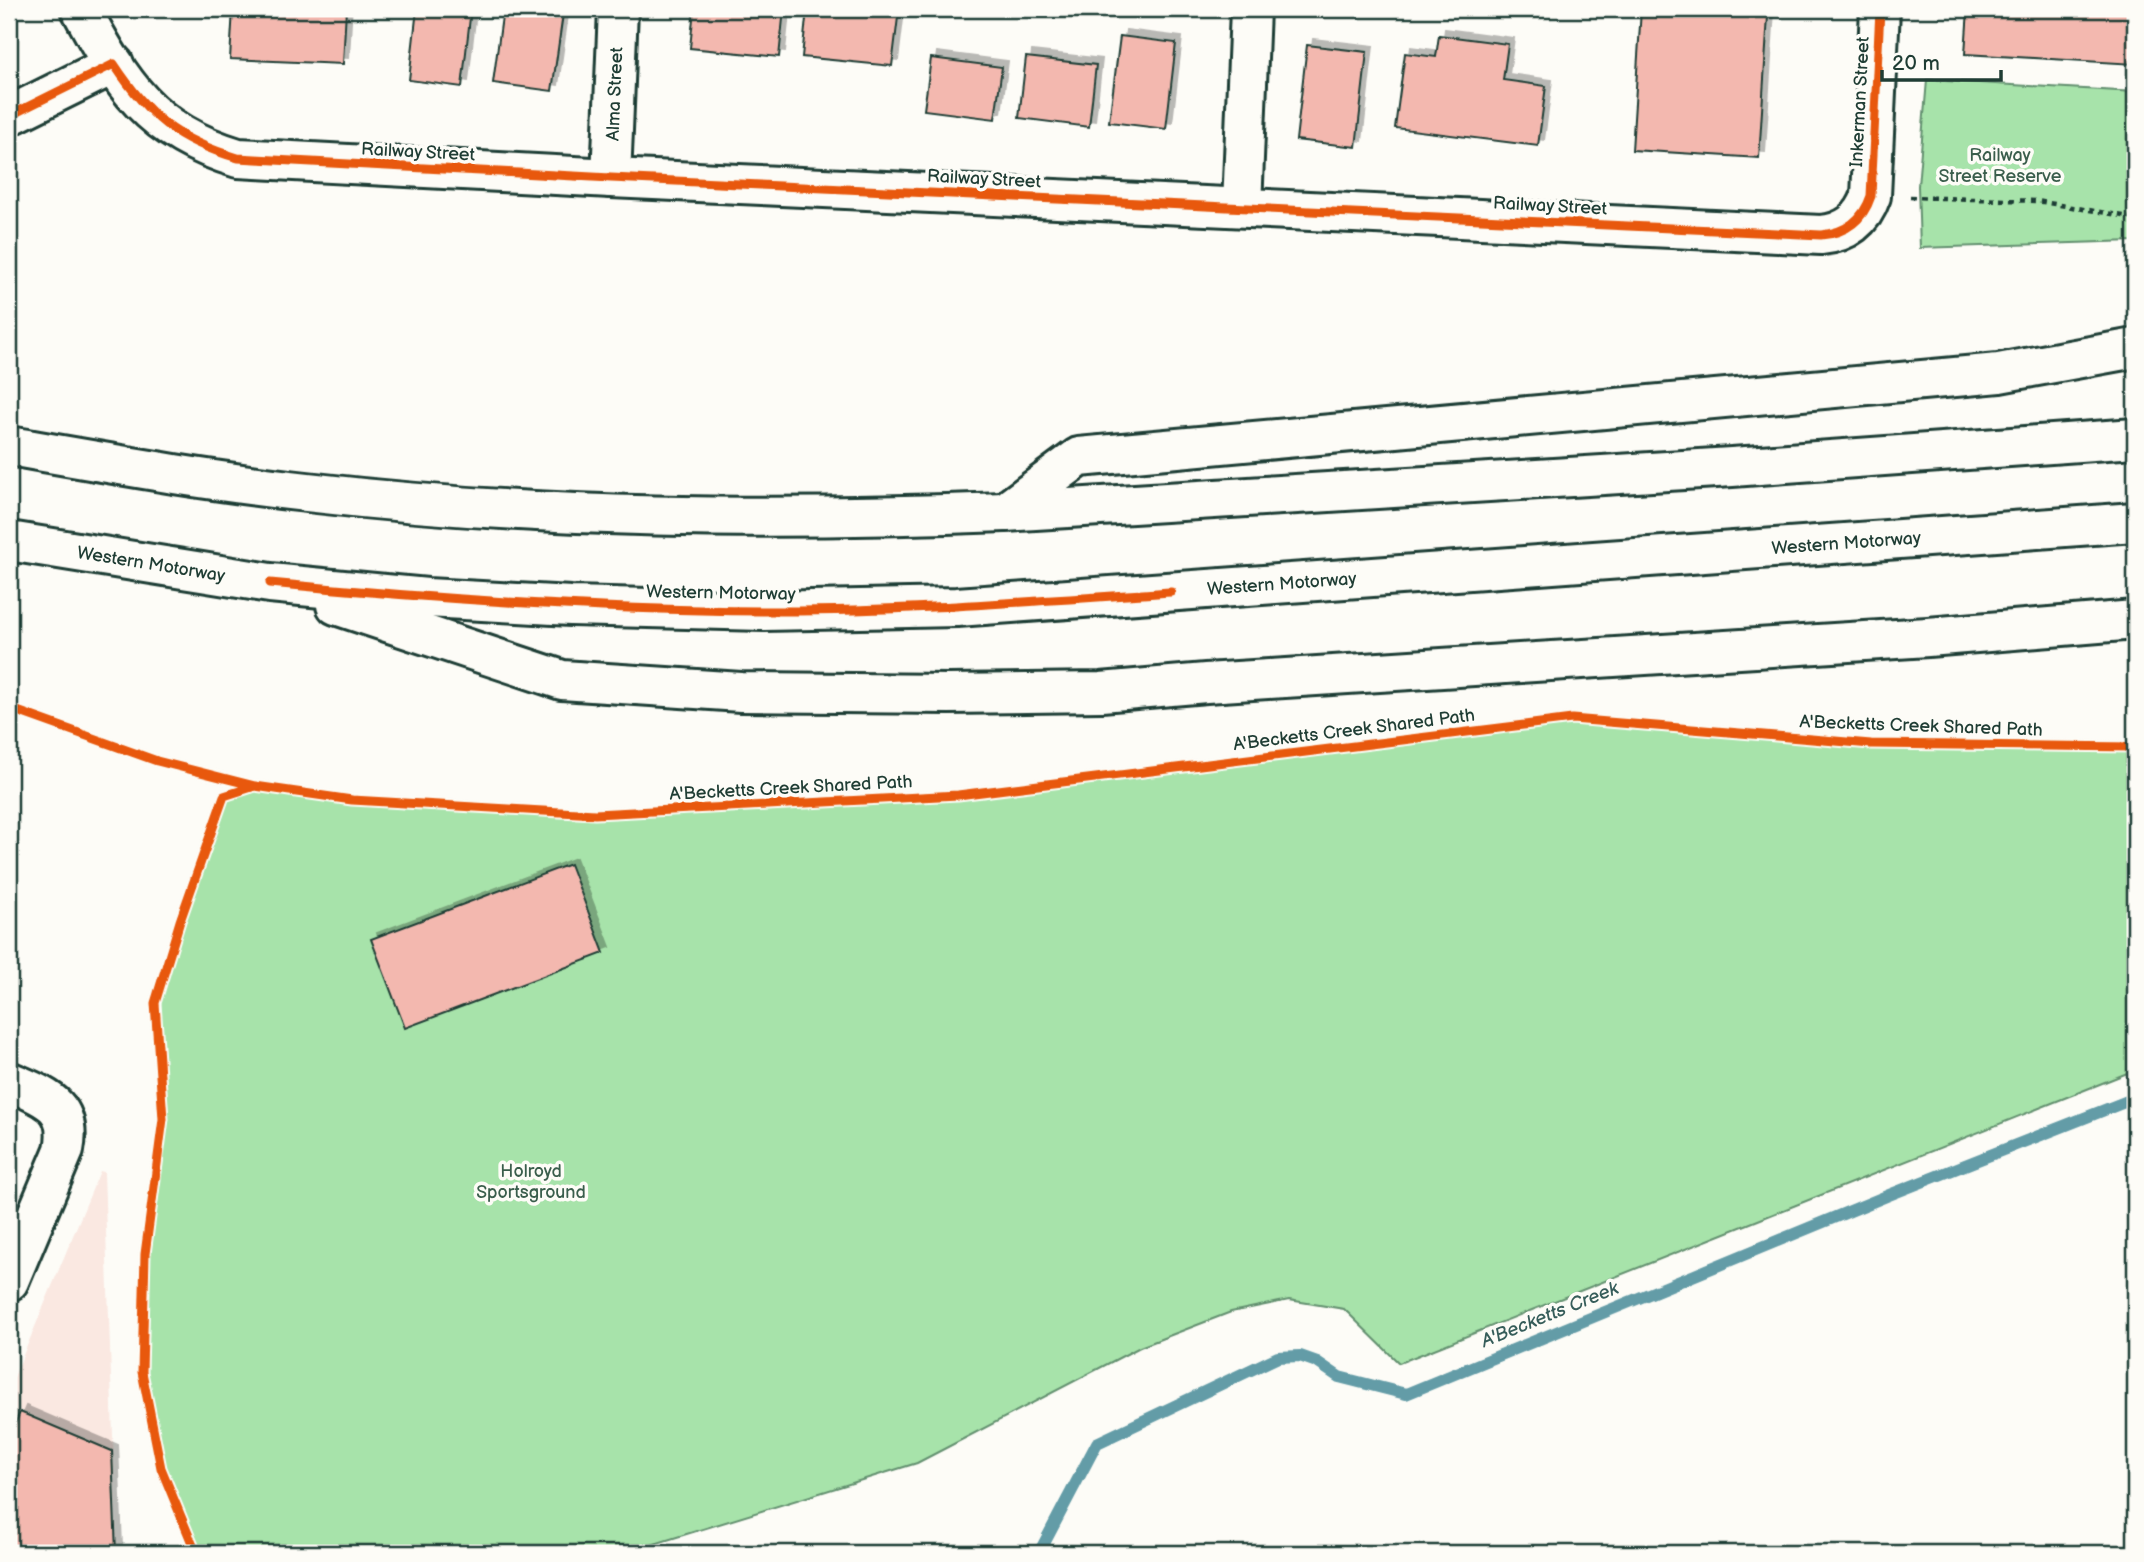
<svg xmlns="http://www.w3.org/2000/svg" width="2144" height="1562" font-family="'Balsamiq Sans',sans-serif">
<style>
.built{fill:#fae8e1}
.green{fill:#a7e3aa;stroke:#63906f;stroke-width:2}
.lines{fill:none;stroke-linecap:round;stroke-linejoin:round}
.stream{stroke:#649ca7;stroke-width:12}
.building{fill:#f3b8af;stroke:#1f3d34;stroke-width:2;filter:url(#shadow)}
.minor-casing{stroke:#1f3d34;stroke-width:44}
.highway-casing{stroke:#1f3d34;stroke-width:44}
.path{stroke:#1f3d34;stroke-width:4.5;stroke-dasharray:5 5;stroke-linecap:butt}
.minor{stroke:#fdfcf7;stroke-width:38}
.highway{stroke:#fdfcf7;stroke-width:38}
.cycleway-casing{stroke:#fdfcf7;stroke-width:13}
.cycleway{stroke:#e8590c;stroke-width:9}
.labels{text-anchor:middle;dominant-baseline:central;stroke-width:7;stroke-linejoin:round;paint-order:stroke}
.street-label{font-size:18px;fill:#1f3d34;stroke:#fdfcf7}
.park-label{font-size:18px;fill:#3a5e4c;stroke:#fdfcf7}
.water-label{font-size:19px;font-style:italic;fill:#365d5a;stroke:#fdfcf7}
</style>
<defs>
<filter id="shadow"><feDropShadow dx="6" dy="-6" stdDeviation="0" flood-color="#0004"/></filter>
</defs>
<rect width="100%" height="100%" fill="#fdfcf7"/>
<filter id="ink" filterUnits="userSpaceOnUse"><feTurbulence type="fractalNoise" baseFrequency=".0143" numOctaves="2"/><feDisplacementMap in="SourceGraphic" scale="14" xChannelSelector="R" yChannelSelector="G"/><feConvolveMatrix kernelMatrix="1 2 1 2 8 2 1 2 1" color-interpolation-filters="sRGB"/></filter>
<g filter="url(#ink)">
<path class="built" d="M100 1171 104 1172 117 1553H9V1389Z"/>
<path class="green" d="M1927 80 2135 92V241L1920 248 1918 186Z
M1572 719 1871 744 2135 747V1070L1399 1363 1344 1309 1289 1300 1231 1312 1140 1347 917 1463 625 1553H196L161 1468 142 1372 145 1254 163 1119 155 1003 180 921 224 796 255 786 352 800 595 814 958 795Z"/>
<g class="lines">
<path class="stream" d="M1039 1553 1097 1443 1278 1357 1300 1356 1317 1362 1339 1377 1406 1394 1889 1195 2135 1098"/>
</g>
<path class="building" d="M233 9H346L343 64 230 59Z
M417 9H471L462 87 409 80Z
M503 9H527L563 14 552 91 493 83Z
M694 9H784L779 57 690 48Z
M807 9H899L892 66 802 57Z
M1641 9 1768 16 1759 158 1632 150Z
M1968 9H2135V64L1965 54Z
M1439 35 1508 44 1503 80 1546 86 1538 146 1395 128 1405 53 1436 57Z
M1120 36 1176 43 1166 129 1109 122Z
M1307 45 1367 52 1356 147 1296 140Z
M1026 57 1096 65 1089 127 1019 118Z
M931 58 1002 67 995 119 924 110Z
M570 864 604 953 405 1028 371 939Z
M20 1412 112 1451 116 1553H9V1438Z"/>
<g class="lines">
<defs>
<g id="minor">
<path d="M81 9C122 85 150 132 238 158L611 178 1821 235C1846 233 1863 220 1871 196L1880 9"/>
<path d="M9 116 114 64"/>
<path id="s1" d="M611 178 618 9"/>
<path d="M1242 207 1250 9"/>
<path d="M9 1081C45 1097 73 1104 64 1150L9 1281"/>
</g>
<g id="highway">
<path d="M9 446C108 463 207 481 307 492 538 519 772 521 1005 512L1732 467 2135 438"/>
<path d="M1005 512 1079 457 1999 373 2135 348"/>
<path id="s2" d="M9 541 270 583 427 598 571 606 764 611 957 607 2135 522"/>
<path d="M336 605 562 680 741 692 949 694 1101 692 1206 683 1928 637 2135 620"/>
</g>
</defs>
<use href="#minor" class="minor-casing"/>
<use href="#highway" class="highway-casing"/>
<path class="path" d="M1910 197 2037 201 2135 218"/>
<use href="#minor" class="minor"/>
<use href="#highway" class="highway"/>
<defs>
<path id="cycleway" d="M9 116 114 64C149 117 176 140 238 158L611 178 1821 235C1846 233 1863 220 1871 196L1880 9
M270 583C434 599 598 610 763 611 899 612 1035 601 1171 592
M9 708 157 761 255 786 352 800 595 814 958 795 1572 719 1871 744 2135 747
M196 1553 161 1468 142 1372 145 1254 163 1119 155 1003 180 921 224 796 255 786"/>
</defs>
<use href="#cycleway" class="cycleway-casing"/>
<use href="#cycleway" class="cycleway"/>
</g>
</g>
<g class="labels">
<g class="street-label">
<text stroke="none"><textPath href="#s1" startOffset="84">Alma Street</textPath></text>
<text transform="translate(1860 102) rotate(-87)">Inkerman Street</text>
<text transform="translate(418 152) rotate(3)">Railway Street</text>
<text transform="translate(984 179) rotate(3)">Railway Street</text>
<text transform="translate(1550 206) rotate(3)">Railway Street</text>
<text stroke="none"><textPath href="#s2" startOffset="1844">Western Motorway</textPath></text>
<text stroke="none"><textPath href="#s2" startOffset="144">Western Motorway</textPath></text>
<text stroke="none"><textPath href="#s2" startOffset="1278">Western Motorway</textPath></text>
<text transform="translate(721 593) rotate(1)">Western Motorway</text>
<text transform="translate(1921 726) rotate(2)">A'Becketts Creek Shared Path</text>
<text transform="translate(1354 730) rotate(-7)">A'Becketts Creek Shared Path</text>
<text transform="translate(791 788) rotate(-3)">A'Becketts Creek Shared Path</text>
</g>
<g class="park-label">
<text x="2000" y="155">Railway<tspan x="2000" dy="21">Street Reserve</tspan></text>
<text x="531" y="1171">Holroyd<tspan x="531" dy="21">Sportsground</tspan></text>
</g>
<g class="water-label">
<text transform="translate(1550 1315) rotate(-22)">A'Becketts Creek</text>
</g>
</g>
<rect width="2144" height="1562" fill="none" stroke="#fdfcf7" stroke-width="35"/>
<rect x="18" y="18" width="2109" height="1527" fill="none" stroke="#1f3d34" stroke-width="2.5" filter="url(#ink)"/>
<path d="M1882 70v10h119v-10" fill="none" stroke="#1f3d34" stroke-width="3.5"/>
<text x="1892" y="70" font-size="21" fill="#1f3d34" stroke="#fdfcf7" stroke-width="5" paint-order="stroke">20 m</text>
</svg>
